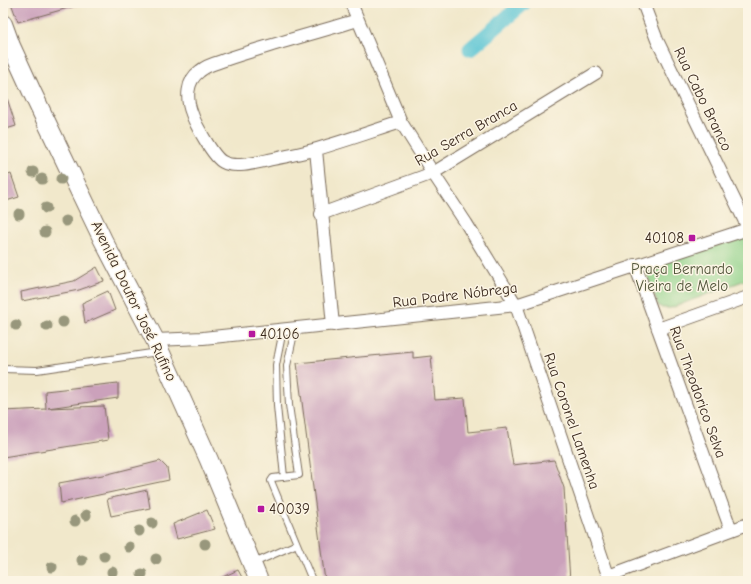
<svg xmlns="http://www.w3.org/2000/svg" width="751" height="584" font-family="'Comic Neue',sans-serif">
<style>
.green{fill:#90d28a;stroke:#667e54}
.lines{fill:none;stroke-linecap:round;stroke-linejoin:round}
.canal{stroke:#5ac5d4;stroke-width:15}
.building{fill:#cba1bb}
.lane-casing{stroke:#7b6c5b;stroke-width:8}
.street-casing{stroke:#7b6c5b;stroke-width:14}
.primary-casing{stroke:#7b6c5b;stroke-width:20}
.lane{stroke:#fff;stroke-width:6}
.street{stroke:#fff;stroke-width:12}
.primary{stroke:#fff;stroke-width:18}
.tree{fill:#98977b}
.poi-dot{fill:#b5179e;stroke:#fcf5e5;stroke-width:1.5}
.labels{text-anchor:middle;dominant-baseline:central;stroke-width:3;stroke-linejoin:round;paint-order:stroke}
.street-label{font-size:15px;fill:#3b2a1e;stroke:#fcf5e5}
.poi-label{font-size:15px;fill:#3b2a1e;stroke:#fcf5e5;text-anchor:start}
.park-label{font-size:15px;fill:#505439;stroke:#fcf5e5}
</style>
<rect width="100%" height="100%" fill="#fcf5e5"/>
<filter id="ink" filterUnits="userSpaceOnUse"><feTurbulence type="fractalNoise" baseFrequency=".025" numOctaves="2"/><feDisplacementMap in="SourceGraphic" scale="8" xChannelSelector="R" yChannelSelector="G"/><feConvolveMatrix kernelMatrix="1 2 1 2 8 2 1 2 1" color-interpolation-filters="sRGB"/></filter>
<filter id="wash" filterUnits="userSpaceOnUse"><feTurbulence type="fractalNoise" baseFrequency=".012" numOctaves="4" result="noise"/><feDisplacementMap in="SourceGraphic" scale="16" xChannelSelector="R" yChannelSelector="G"/><feGaussianBlur stdDeviation="0.9" result="paint"/><feColorMatrix in="noise" values="0 0 0 0 0 0 0 0 0 0 0 0 0 0 0 0 0 1.4 0 .05"/><feComposite in="paint" operator="in"/></filter>
<g filter="url(#wash)">
<rect width="100%" height="100%" fill="#f1e8cb"/>
<path class="green" d="M748 235V279L671 308H662L658 305 646 272V268Z"/>
<g class="lines">
<path class="canal" d="M470 49 524 3"/>
</g>
<g id="blocks">
<path class="building" d="M11 3H86L18 22Z
M7 98 16 126 3 130V100Z
M11 174 19 197 3 202V177Z
M97 267 104 281 79 290 22 301 21 292 74 281Z
M108 291 115 310 85 323 82 303Z
M413 352V358L431 356 435 400 465 398 468 432 507 428 513 465 554 460 564 488 570 581H325L297 363Z
M118 383V398L48 408 104 406 108 440 3 457V411L46 409 45 391Z
M160 461 167 468 169 480 61 503 59 483 108 474Z
M147 490 150 508 111 516 107 499Z
M207 510 215 529 177 539 173 524Z
M238 570 244 581H214Z"/>
</g>
</g>
<g filter="url(#ink)">
<use href="#blocks" fill-opacity="0" stroke="#7b6c5b" stroke-width="1"/>
<g class="lines">
<defs>
<path id="lane" d="M295 329 287 366 289 405 299 475 273 478 271 481 312 580
M283 330 276 365 277 406 284 477
M3 369 37 370 158 352
M254 563 297 544"/>
<path id="street" d="M351 3 401 122 433 173 466 223 516 305 610 581
M643 3 657 40 748 228
M358 20C325 30 292 39 259 49 246 53 232 57 219 62 212 64 206 66 200 71 186 81 186 99 192 114 195 124 214 158 223 162 236 169 259 162 273 159 288 156 303 153 317 149 345 141 373 131 401 122
M316 150 333 325
M321 214 433 173 596 73
M635 265 731 530
M658 329 748 297
M155 340 203 338 516 305 748 229
M608 576 748 524"/>
<path id="primary" d="M3 24 11 46 32 92 103 240 155 340 209 460 259 581"/>
</defs>
<use href="#lane" class="lane-casing"/>
<use href="#street" class="street-casing"/>
<use href="#primary" class="primary-casing"/>
<use href="#lane" class="lane"/>
<use href="#street" class="street"/>
<use href="#primary" class="primary"/>
</g>
<g class="tree">
<circle cx="33" cy="172" r="5.5"/>
<circle cx="42" cy="179" r="5.5"/>
<circle cx="61" cy="179" r="5.5"/>
<circle cx="46" cy="208" r="5.5"/>
<circle cx="19" cy="214" r="5.5"/>
<circle cx="66" cy="221" r="5.5"/>
<circle cx="45" cy="232" r="5.5"/>
<circle cx="63" cy="322" r="5.5"/>
<circle cx="16" cy="325" r="5.5"/>
<circle cx="47" cy="326" r="5.5"/>
<circle cx="86" cy="515" r="5.5"/>
<circle cx="75" cy="521" r="5.5"/>
<circle cx="152" cy="523" r="5.5"/>
<circle cx="139" cy="531" r="5.5"/>
<circle cx="205" cy="544" r="5.5"/>
<circle cx="129" cy="547" r="5.5"/>
<circle cx="104" cy="556" r="5.5"/>
<circle cx="156" cy="559" r="5.5"/>
<circle cx="82" cy="560" r="5.5"/>
<circle cx="52" cy="567" r="5.5"/>
<circle cx="112" cy="572" r="5.5"/>
<circle cx="142" cy="574" r="5.5"/>
</g>
</g>
<g class="poi-dot">
<rect x="688" y="234" width="8" height="8" rx="2"/>
<rect x="248" y="330" width="8" height="8" rx="2"/>
<rect x="257" y="505" width="8" height="8" rx="2"/>
</g>
<g class="labels">
<g class="street-label">
<text transform="translate(703 99) rotate(64)">Rua Cabo Branco</text>
<text transform="translate(466 133) rotate(-30)">Rua Serra Branca</text>
<text transform="translate(455 295) rotate(-7)">Rua Padre Nóbrega</text>
<text transform="translate(134 301) rotate(64)">Avenida Doutor José Rufino</text>
<text transform="translate(698 392) rotate(70)">Rua Theodorico Selva</text>
<text transform="translate(572 421) rotate(71)">Rua Coronel Lamenha</text>
</g>
<g class="poi-label">
<text x="684" y="238" text-anchor="end">40108</text>
<text x="260" y="334">40106</text>
<text x="269" y="509">40039</text>
</g>
<g class="park-label">
<text x="682" y="269">Praça Bernardo<tspan x="682" dy="17">Vieira de Melo</tspan></text>
</g>
</g>
<rect width="751" height="584" fill="none" stroke="#fcf5e5" stroke-width="16"/>
</svg>
